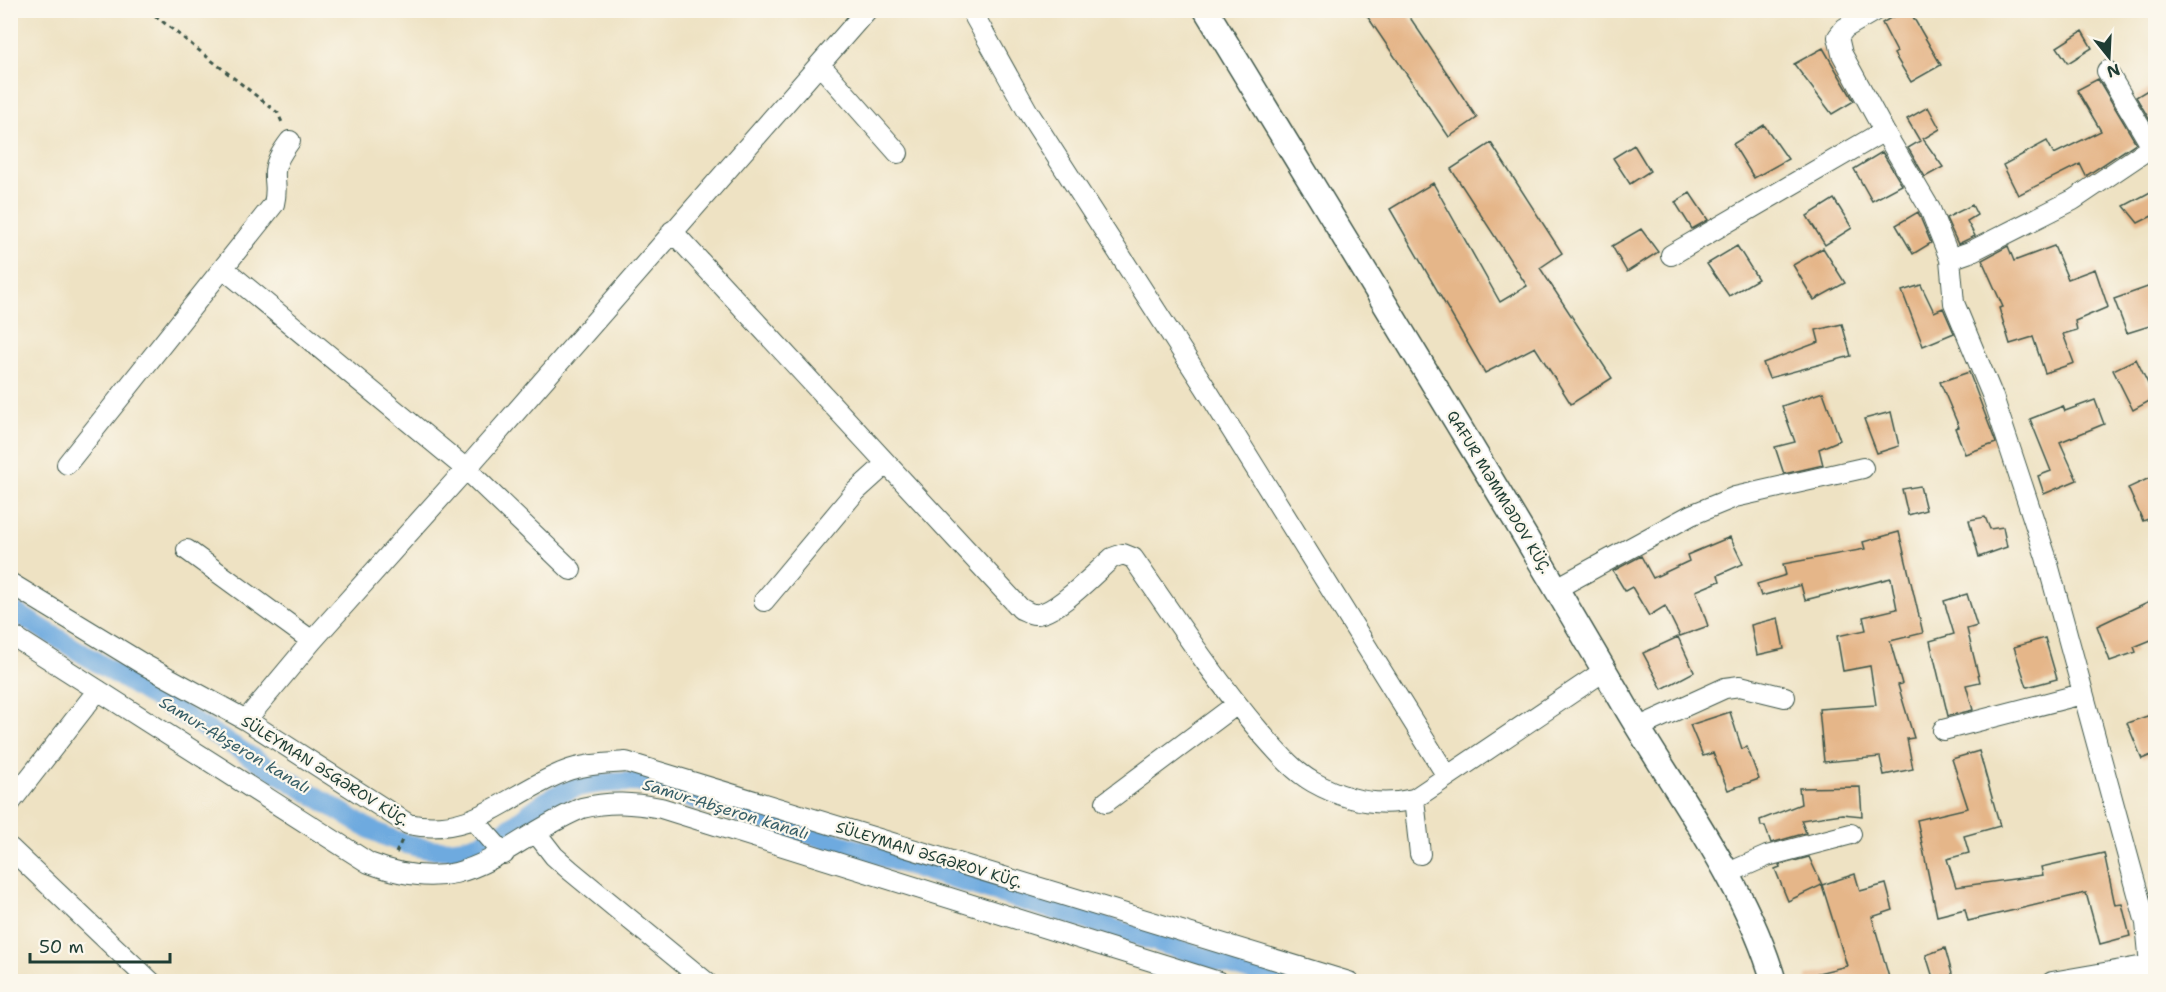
<svg xmlns="http://www.w3.org/2000/svg" width="2166" height="992" font-family="'Shantell Sans',sans-serif">
<style>
.lines{fill:none;stroke-linecap:round;stroke-linejoin:round}
.canal{stroke:#6eaadf;stroke-width:20}
.building{fill:#e5b689}
.minor-casing{stroke:#3e5649;stroke-width:22}
.tertiary-casing{stroke:#3e5649;stroke-width:27}
.path{stroke:#3e5649;stroke-width:3;stroke-dasharray:4.5 4.5;stroke-linecap:butt}
.minor{stroke:#fff;stroke-width:20}
.tertiary{stroke:#fff;stroke-width:24}
.labels{text-anchor:middle;dominant-baseline:central;stroke-width:4.5;stroke-linejoin:round;paint-order:stroke}
.street-label{font-size:15px;fill:#1f3d34;stroke:#fbf7ec}
.water-label{font-size:16px;font-style:italic;fill:#375e67;stroke:#fbf7ec}
</style>
<rect width="100%" height="100%" fill="#fbf7ec"/>
<filter id="ink" filterUnits="userSpaceOnUse"><feTurbulence type="fractalNoise" baseFrequency=".0167" numOctaves="2"/><feDisplacementMap in="SourceGraphic" scale="12" xChannelSelector="R" yChannelSelector="G"/><feConvolveMatrix kernelMatrix="1 2 1 2 8 2 1 2 1" color-interpolation-filters="sRGB"/></filter>
<filter id="wash" filterUnits="userSpaceOnUse"><feTurbulence type="fractalNoise" baseFrequency=".008" numOctaves="4" result="noise"/><feDisplacementMap in="SourceGraphic" scale="24" xChannelSelector="R" yChannelSelector="G"/><feGaussianBlur stdDeviation="1.35" result="paint"/><feColorMatrix in="noise" values="0 0 0 0 0 0 0 0 0 0 0 0 0 0 0 0 0 1.4 0 .05"/><feComposite in="paint" operator="in"/></filter>
<g filter="url(#wash)">
<rect width="100%" height="100%" fill="#eee2c3"/>
<g class="lines">
<path class="canal" d="M10 609 364 826C417 854 462 862 514 825 530 813 544 800 563 792 587 781 615 783 640 782L1286 982"/>
</g>
<g id="blocks">
<path class="building" d="M1363 10H1405L1477 118 1449 137Z
M1904 10H1909L1941 65 1911 82 1894 54 1897 52 1882 23Z
M2082 31 2092 48 2068 63 2057 47Z
M1823 48 1854 101 1832 114 1794 64Z
M2098 79 2136 143 2086 176 2080 164 2018 195 2003 165 2047 141 2054 154 2101 131 2077 90Z
M2156 85V123L2152 124 2136 97Z
M1928 107 1940 129 1923 139 1943 167 1925 177 1908 148 1920 141 1907 119Z
M1764 125 1788 159 1754 178 1733 144Z
M1491 143 1562 253 1540 268 1612 378 1571 404 1535 347 1485 373 1390 209 1433 183 1500 302 1527 286 1451 169Z
M1634 145 1650 171 1630 184 1613 158Z
M1882 152 1902 185 1872 201 1854 169Z
M2156 189V214L2138 223 2124 206Z
M1690 193 1708 220 1692 229 1675 202Z
M1834 199 1852 228 1825 245 1807 216Z
M1972 205 1977 215 1967 221 1975 236 1958 244 1946 218Z
M1918 212 1931 243 1913 254 1896 225Z
M1641 229 1658 252 1627 272 1612 246Z
M1737 246 1758 279 1729 296 1707 264Z
M2008 246 2014 261 2054 246 2068 279 2095 269 2108 307 2075 321 2077 330 2063 334 2074 363 2045 373 2033 337 2010 344 1999 308 2003 307 1982 260Z
M1823 248 1845 283 1814 300 1793 265Z
M2156 284V324L2127 333 2114 299Z
M1921 285 1934 312 1943 308 1954 333 1923 346 1902 291Z
M1842 324 1851 356 1769 378 1763 363 1819 342 1816 330Z
M2136 359 2155 398 2133 410 2113 370Z
M1969 372 1996 443 1965 454 1955 428 1959 427 1940 382Z
M1823 392 1840 440 1819 449 1823 465 1784 474 1775 447 1795 442 1782 406Z
M2095 400 2104 424 2060 442 2077 480 2044 494 2038 476 2051 471 2030 419 2063 406 2065 411Z
M1891 412 1899 446 1877 453 1864 419Z
M2156 475V516L2143 521 2128 488Z
M1920 486 1926 510 1908 515 1902 489Z
M1985 517 1990 529 2003 527 2007 547 1979 557 1969 520Z
M1899 532 1923 633 1890 641 1902 684 1898 685 1914 738 1907 739 1913 769 1884 775 1880 757 1824 762 1819 709 1876 705 1870 666 1843 671 1837 636 1866 630 1863 617 1897 609 1891 578 1805 600 1801 585 1761 596 1757 584 1786 575 1783 564 1865 549 1863 542Z
M1730 537 1743 564 1718 575 1720 581 1696 591 1708 626 1680 636 1665 606 1649 616 1632 587 1625 591 1613 571 1641 556 1653 578 1689 561 1687 555Z
M1967 594 1977 626 1967 629 1980 682 1966 685 1973 710 1948 716 1930 641 1954 634 1944 601Z
M2156 598V638L2134 647 2136 652 2110 661 2097 626Z
M1778 618 1784 649 1757 655 1751 625Z
M1678 637 1694 672 1662 689 1643 653Z
M2045 638 2057 679 2027 687 2014 647Z
M1730 712 1742 749 1747 747 1759 779 1728 790 1713 753 1703 756 1690 725Z
M2156 713V753L2142 759 2127 723Z
M1979 751 2000 826 1964 836 1969 853 1947 859 1956 887 2043 875 2041 867 2104 853 2115 905 2122 904 2130 936 2100 944 2086 893 1968 921 1965 909 1937 916 1917 820 1968 808 1952 759Z
M1860 787 1862 816 1842 814 1801 820 1806 833 1771 843 1765 826H1761L1760 820 1801 804 1799 788Z
M1809 857 1822 885 1788 901 1775 869 1780 867 1779 865Z
M1855 874 1860 891 1886 884 1893 910 1872 917 1890 981H1807L1806 976 1847 966 1822 885Z
M1945 948 1954 981H1934L1926 955Z"/>
</g>
</g>
<g filter="url(#ink)">
<use href="#blocks" fill-opacity="0" stroke="#3e5649" stroke-width="1.5"/>
<g class="lines">
<defs>
<path id="minor" d="M971 10 1028 112 1205 387 1447 776
M1876 10 1845 28 1838 37 1842 54 1884 131 1930 209 1950 259 1954 303 1993 397 2046 557 2146 923 2150 965
M821 66 898 153
M2107 71 2152 147
M672 231 1021 609C1025 610 1030 614 1034 614 1054 617 1097 571 1112 558L1123 554 1133 558C1174 617 1214 678 1260 732 1276 750 1292 770 1313 782 1345 800 1378 808 1414 799L1604 671
M1671 255 1884 131
M1950 259 1970 252 2073 200 2156 144
M223 268 466 469 571 570
M67 464 274 204C278 187 274 184 275 171 276 160 284 149 290 141
M187 550 312 641
M10 583 143 664 246 720 408 824C474 838 508 793 566 771 585 764 606 764 626 762L1349 982
M1557 588 1691 515 1735 497 1863 468
M764 601 855 492 886 464
M10 634 369 863C471 902 499 843 582 808 610 801 633 803 661 808L1219 982
M246 720 312 641 466 469 867 10
M1637 728 1725 688 1740 686 1785 697
M1943 730 2082 694
M1414 799 1420 854
M1106 802 1237 704
M10 803 98 690
M474 820 504 854
M537 834 554 856 571 871 706 982
M10 848 151 982
M1726 874 1767 856 1851 834
M2052 982 2156 964"/>
<path id="tertiary" d="M1206 10C1345 239 1486 467 1621 699 1672 788 1746 883 1774 982"/>
</defs>
<use href="#minor" class="minor-casing"/>
<use href="#tertiary" class="tertiary-casing"/>
<path class="path" d="M148 10 278 113 283 125
M396 853 402 840"/>
<use href="#minor" class="minor"/>
<use href="#tertiary" class="tertiary"/>
</g>
</g>
<g class="labels">
<g class="street-label">
<text transform="translate(1499 492) rotate(59)">QAFUR MƏMMƏDOV KÜÇ.</text>
<text transform="translate(325 771) rotate(32)">SÜLEYMAN ƏSGƏROV KÜÇ.</text>
<text transform="translate(929 855) rotate(17)">SÜLEYMAN ƏSGƏROV KÜÇ.</text>
</g>
<g class="water-label">
<text transform="translate(235 745) rotate(31)">Samur-Abşeron kanalı</text>
<text transform="translate(726 809) rotate(17)">Samur-Abşeron kanalı</text>
</g>
</g>
<rect width="2166" height="992" fill="none" stroke="#fbf7ec" stroke-width="36"/>
<g transform="translate(2109 57) rotate(162)" stroke="#fbf7ec" stroke-width="4.5" paint-order="stroke">
<path d="M0-4.5L10 22L0 15L-10 22Z" fill="#1f3d34"/>
<text y="-9" font-size="16" font-weight="bold" text-anchor="middle" fill="#1f3d34">N</text>
</g>
<path d="M30 953v9h140v-9" fill="none" stroke="#1f3d34" stroke-width="3"/>
<text x="39" y="953" font-size="18" fill="#1f3d34" stroke="#fbf7ec" stroke-width="4.5" paint-order="stroke">50 m</text>
</svg>
